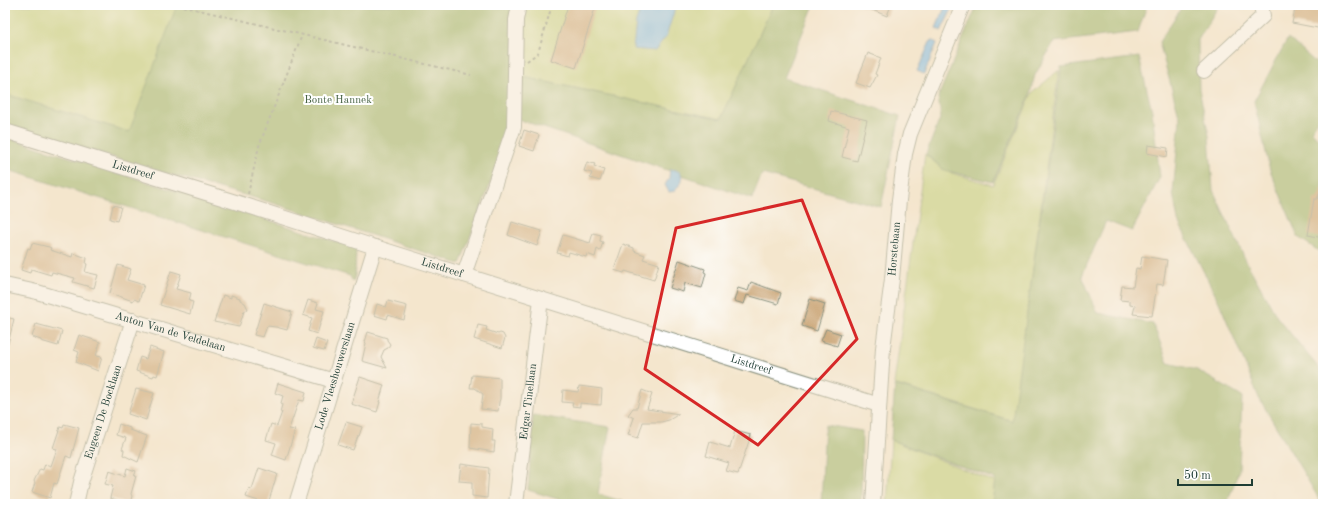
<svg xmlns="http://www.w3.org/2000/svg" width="1328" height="509" font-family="'Old Standard TT',serif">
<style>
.green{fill:#bbcf73;stroke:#6d8654}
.forest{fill:#94b265;stroke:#5a784c}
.water{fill:#74b9eb;stroke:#4a7b90}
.building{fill:#c69e6a}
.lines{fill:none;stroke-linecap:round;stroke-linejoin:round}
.minor-casing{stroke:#8a9280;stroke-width:16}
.path{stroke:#8a9280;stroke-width:2;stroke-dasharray:3 3;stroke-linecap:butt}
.minor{stroke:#fff;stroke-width:14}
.marked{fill:none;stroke:#d62828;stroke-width:3;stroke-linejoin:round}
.labels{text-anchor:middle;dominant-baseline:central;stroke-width:4;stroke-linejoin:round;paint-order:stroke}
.park-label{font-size:11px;fill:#466244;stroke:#fff}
.street-label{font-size:11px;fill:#1f3d34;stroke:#fff}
</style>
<rect width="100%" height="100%" fill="#fff"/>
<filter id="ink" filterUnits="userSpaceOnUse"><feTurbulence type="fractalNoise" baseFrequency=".025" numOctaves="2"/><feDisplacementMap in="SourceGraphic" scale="8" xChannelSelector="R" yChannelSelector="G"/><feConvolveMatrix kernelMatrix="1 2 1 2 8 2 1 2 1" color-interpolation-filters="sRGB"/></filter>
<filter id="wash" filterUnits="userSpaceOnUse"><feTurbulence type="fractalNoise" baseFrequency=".012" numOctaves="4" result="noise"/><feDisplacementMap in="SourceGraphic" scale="16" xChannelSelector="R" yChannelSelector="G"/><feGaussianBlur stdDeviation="0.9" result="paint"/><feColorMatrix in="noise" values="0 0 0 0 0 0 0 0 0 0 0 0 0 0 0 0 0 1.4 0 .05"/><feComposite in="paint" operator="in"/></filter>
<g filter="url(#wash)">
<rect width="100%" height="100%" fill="#f4e6cd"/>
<path class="green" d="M5 5H457L129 132 5 94Z
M523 5H773L721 119 518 76Z
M1059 70 1013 421 894 384 925 154 945 171 993 185 1032 93Z
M891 440 995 482 992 504H887Z"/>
<path class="forest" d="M177 5H523L518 76 721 119 773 5H814L784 78 900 116 881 207 762 174 752 199 515 118 460 264 273 203 158 171 5 124V94L129 132Z
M977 5H1147L1138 32 1054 42 1035 75 1029 98 993 182 944 170 926 154 941 116 938 97Z
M1183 5H1219L1198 40 1199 89 1209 136 1213 190 1247 263 1277 317 1322 372 1323 375V504H1317L1319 499 1259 398 1219 302 1178 221 1173 193 1180 119 1159 42Z
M1288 38 1323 69V113L1311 131 1323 144V254L1298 237 1270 170 1254 101Z
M1139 57 1152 111 1160 177 1132 231 1106 221 1082 276 1098 313 1153 324 1168 363 1197 370 1242 397 1239 470 1227 504H992L995 479 891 440 895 385 1012 421 1061 67Z
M5 137 356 248 355 276 353 282 350 276 5 169Z
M533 415 610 427 598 494 632 504H574L528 490Z
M825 425 862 431 861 504H821Z"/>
<path class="water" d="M642 5H676L666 37 655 51 633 49 636 22Z
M946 5H954L941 31 936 28Z
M931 40 937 43 924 74 917 71Z
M670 169 676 170 681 173 682 181 675 191 669 192 665 185 669 178Z"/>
<g id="blocks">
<path class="building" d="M568 5H596L576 68 551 60Z
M860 5H891L887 16Z
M1296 5H1323V29L1292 23Z
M868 53 881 58 875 74 877 75 870 88 856 83Z
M831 111 867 120 857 161 842 157 849 127 829 121Z
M524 130 539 135 534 151 519 146Z
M1148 145 1168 148 1167 157 1147 153Z
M587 162 595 164 594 166 604 170 600 181 590 178 592 173 584 171Z
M1323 187V238L1308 235 1314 199H1317Z
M113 205 121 207 117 221 110 219Z
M512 222 542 231 537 246 508 235Z
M593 233 601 235 600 241 603 242 600 251 597 249 595 257 587 254 586 257 569 252 568 256 557 253 563 235 590 243Z
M32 243 49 247 51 248 50 250 72 257 73 253 87 258 86 264H87L85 272 98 275 94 288 73 282 75 278 52 272 51 275 31 269 30 273 21 270 28 248 30 249Z
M623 244 634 248V251L645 255 643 259 659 264 654 280 625 271 624 273 614 270Z
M1142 256 1167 260 1163 285 1157 284 1152 316 1133 314 1135 306 1130 305V301L1120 300 1122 286 1133 287 1136 268 1140 269Z
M679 260 705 269 704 272 706 273 702 288 685 283 683 292 670 288Z
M118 265 131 269 127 280 144 285 139 301 134 299 133 301 110 293Z
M171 271 181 274 176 289 191 293 189 301 193 302 190 314 160 305Z
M751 282 781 293 778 304 747 295 744 304 734 301 738 288 748 291Z
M223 295 231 298V295L240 298V300L245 303 248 309 244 311 239 327 214 322Z
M810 299 825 304 817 331 802 326Z
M308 300 318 303 316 309 324 311 317 334 308 331 312 318 303 315Z
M388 301 407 306 404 320 388 315 387 319 374 315 377 304 386 307Z
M264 303 292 312 287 330 276 327 267 326 263 337 254 335Z
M5 317 14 319 8 344 5 343Z
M36 324 62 331 58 346 41 341V340L32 337Z
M478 325 487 327 486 330 498 334 500 333 503 334 505 338 502 348 474 339Z
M826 329 841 334 837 346 821 341Z
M368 332 387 338V340L390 344 388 348 384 350 381 357 387 368 362 361 366 343 365 342Z
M79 335 100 342 96 356 102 357 98 371 76 362 79 352 74 350Z
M316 339 327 343 324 351 313 348Z
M150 347 164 352 157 376 154 375 153 377 136 371 140 357 146 359Z
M472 375 500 378V399L499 402 498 411 481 409 483 394 475 388H470Z
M360 377 384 385 379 402H380L377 412 351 404Z
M278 383 306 392 304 401 299 400 289 429 295 430 286 460 272 455 276 443 266 440 271 424 277 426 282 412H280L282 405 281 403 283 396 275 393Z
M579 386 602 389 601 405 580 403V407L572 406 573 403 562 402 563 390 578 392Z
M136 389 154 393 146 420 128 414Z
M642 390 652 394 647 409 679 414 669 420 661 422H643L638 438 628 435 634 418 628 415 633 408H637Z
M346 422 362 427 359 436H358L353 450 338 445Z
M471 423 482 424V427L493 429 492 441H495L494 452 470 448Z
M64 424 79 428 71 458 66 456 57 484 54 483 50 498 32 492 35 483 34 481 40 469 43 470 45 464 51 466 57 449 53 448 60 427 63 428Z
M119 424 130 428V430L147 436 138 462 123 455 124 450 122 449 126 438 116 435Z
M735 431 751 435 738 474 726 471 729 463 706 456 710 442 730 448Z
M461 464 489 468 487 498 472 496V482L459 481Z
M127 468 136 471 134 475 136 476 131 494 132 496 131 500 126 503 110 498 113 486 105 484 109 471 125 476Z
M259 468 277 474 268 504 246 497 249 488 252 489Z"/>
</g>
</g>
<g filter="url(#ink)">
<use href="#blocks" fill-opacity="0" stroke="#8a9280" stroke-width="1"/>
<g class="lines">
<defs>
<g id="minor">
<path d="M1204 71 1263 16 1261 5"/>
<path id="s1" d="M5 131 245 205 375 247 879 405"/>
<path d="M464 275 514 127 516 20 519 5"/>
<path id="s2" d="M5 285 37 292 334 381"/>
<path id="s3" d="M76 504 81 482 133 320"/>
<path id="s4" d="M296 504 375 247"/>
<path id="s5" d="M516 504 541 299"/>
<path id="s6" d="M873 504 883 348 892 279 899 200 905 154 910 134 963 5"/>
</g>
</defs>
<use href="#minor" class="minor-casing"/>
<path class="path" d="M178 5 471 75
M527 61 538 53 552 5
M248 194 259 146 302 35"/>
<use href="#minor" class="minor"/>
</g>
</g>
<path d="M0 0H1328V509H0ZM802 200 857 339 758 445 645 369 676 228Z" fill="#f4e6cd" fill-opacity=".55" fill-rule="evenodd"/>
<path class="marked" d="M802 200 857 339 758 445 645 369 676 228Z"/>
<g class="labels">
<g class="park-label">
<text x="338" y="100">Bonte Hannek</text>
</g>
<g class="street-label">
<text stroke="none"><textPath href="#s1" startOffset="134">Listdreef</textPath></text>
<text stroke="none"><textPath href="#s6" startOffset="256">Horstebaan</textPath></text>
<text stroke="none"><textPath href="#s1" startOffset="458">Listdreef</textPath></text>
<text stroke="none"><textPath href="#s2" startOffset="172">Anton Van de Veldelaan</textPath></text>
<text stroke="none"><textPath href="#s1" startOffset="782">Listdreef</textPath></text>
<text stroke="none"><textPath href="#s4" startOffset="134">Lode Vleeshouwerslaan</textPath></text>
<text stroke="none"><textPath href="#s5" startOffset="103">Edgar Tinellaan</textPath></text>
<text stroke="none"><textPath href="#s3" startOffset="96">Eugeen De Bocklaan</textPath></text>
</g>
</g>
<rect width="1328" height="509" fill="none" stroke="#fff" stroke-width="20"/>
<path d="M1178 479v6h74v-6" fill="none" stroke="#1f3d34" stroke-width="2"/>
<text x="1184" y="479" font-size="12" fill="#1f3d34" stroke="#ffffff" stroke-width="3" paint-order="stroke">50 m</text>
</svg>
